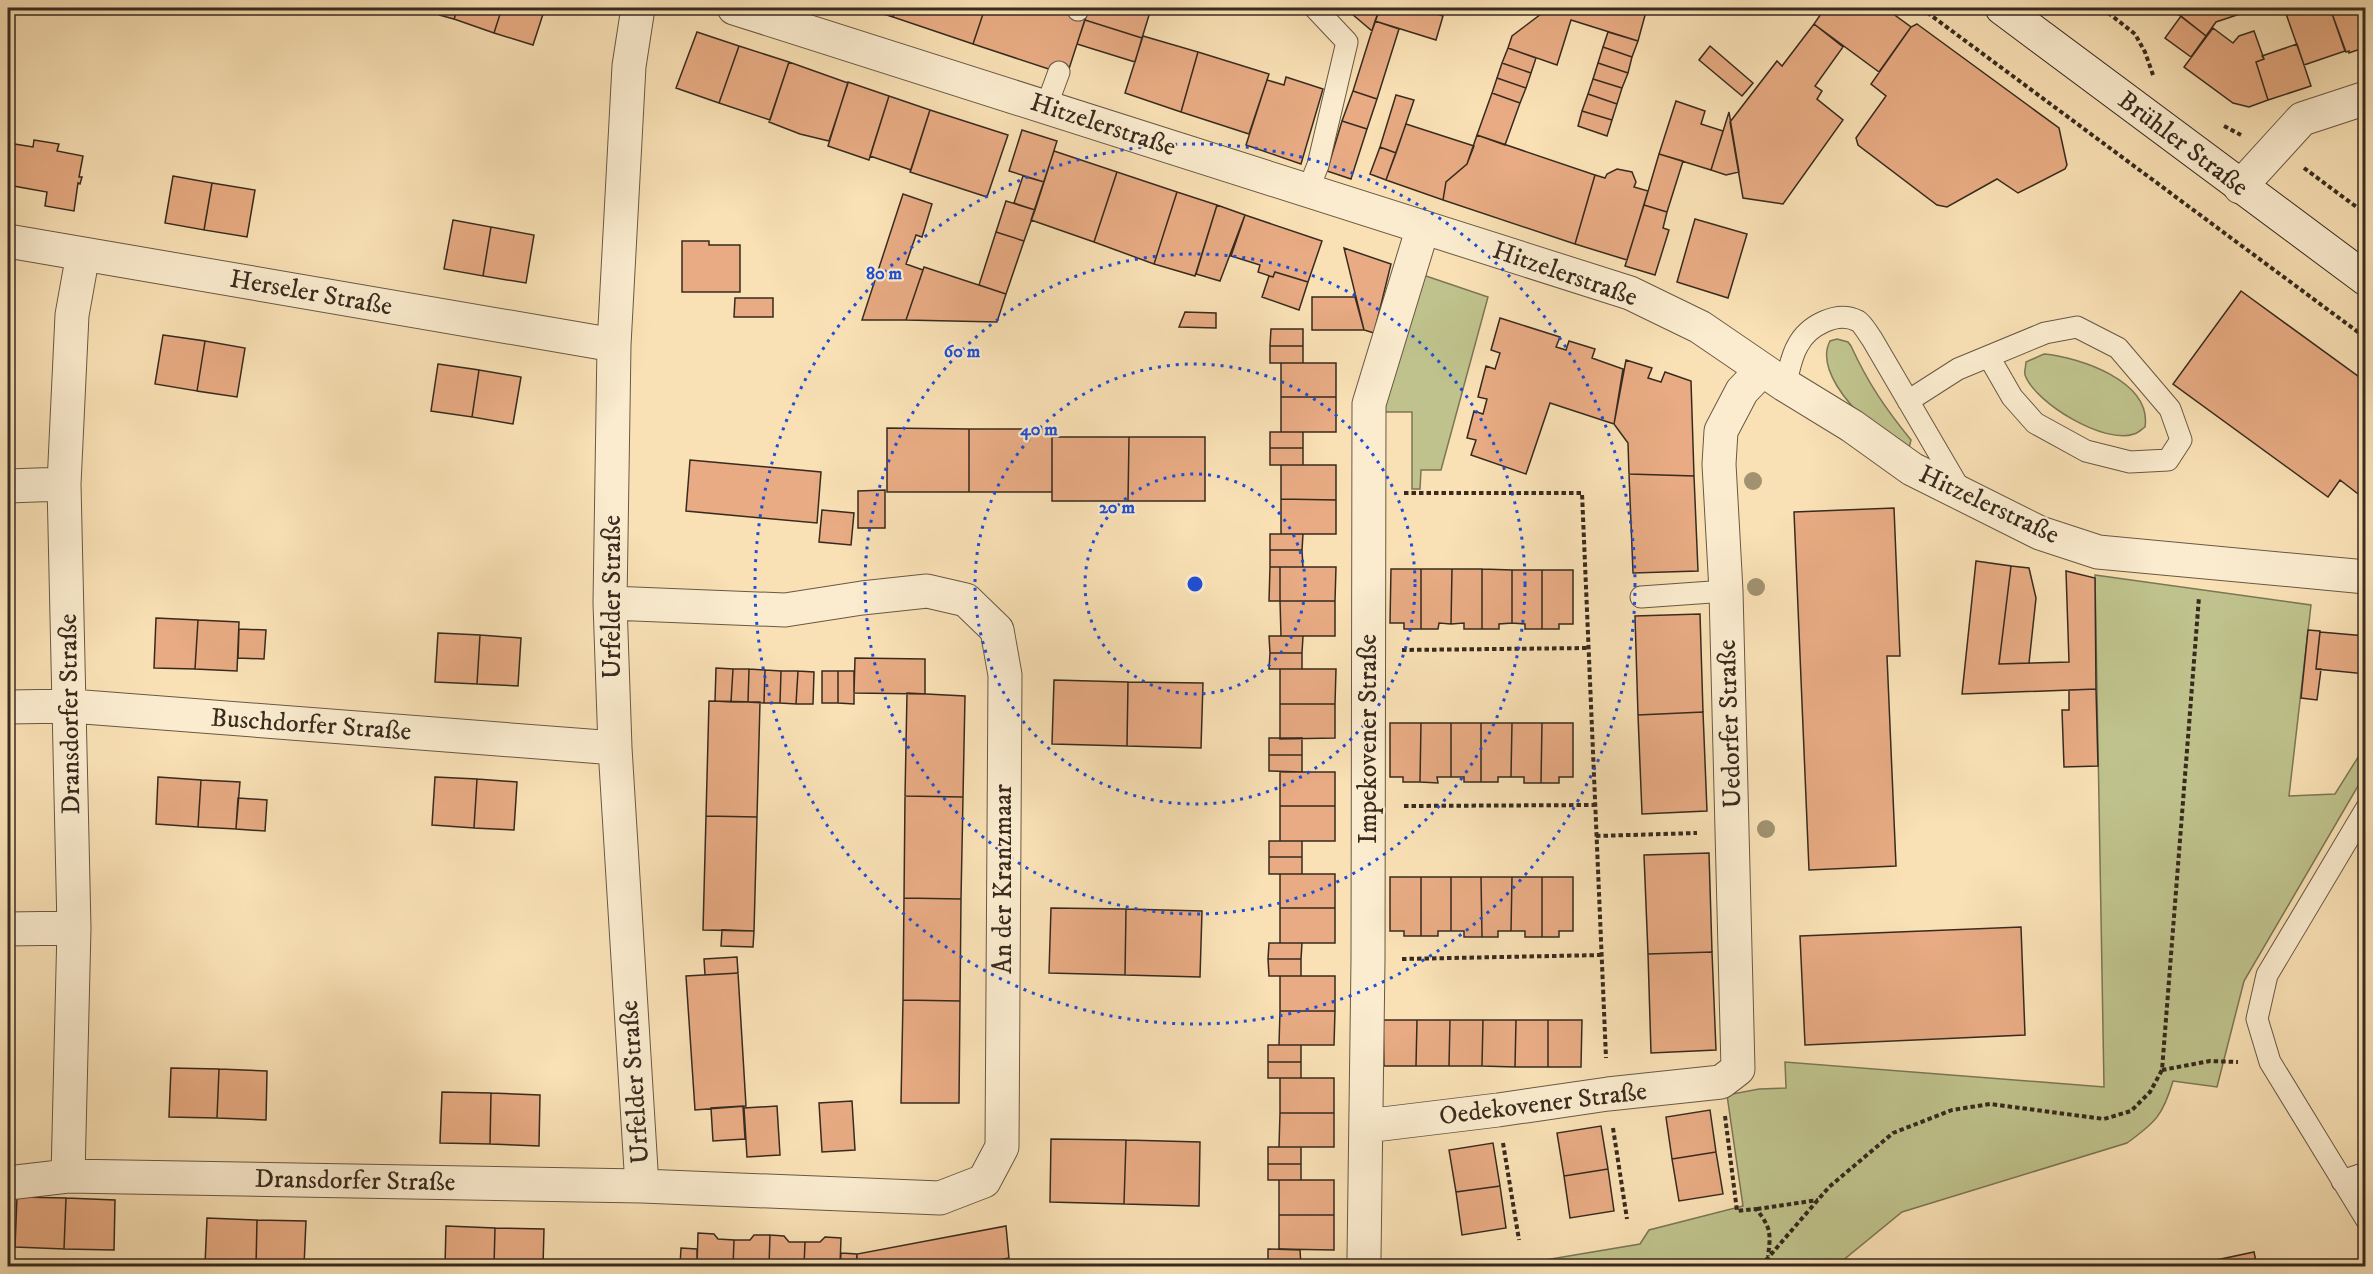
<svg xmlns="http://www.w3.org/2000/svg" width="2373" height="1274" font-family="'IM FELL DW Pica',serif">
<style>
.green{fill:#bfc28c;stroke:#7b7656;stroke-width:1.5}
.building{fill:#e8ab83;stroke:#372b1f;stroke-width:1.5}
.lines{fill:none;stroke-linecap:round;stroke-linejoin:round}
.service-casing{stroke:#685844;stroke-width:23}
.minor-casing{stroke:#685844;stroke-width:35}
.secondary-casing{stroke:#372b1f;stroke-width:35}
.path{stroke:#372b1f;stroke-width:4;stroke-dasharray:4.5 3;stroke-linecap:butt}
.service{stroke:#fbeccf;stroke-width:21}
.minor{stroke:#fbeccf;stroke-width:33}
.secondary{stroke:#fbeccf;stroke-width:33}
.tree{fill:#a19271}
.ring{fill:none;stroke:#1d4ed8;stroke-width:3;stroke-dasharray:3 6}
.labels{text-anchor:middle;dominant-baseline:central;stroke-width:4.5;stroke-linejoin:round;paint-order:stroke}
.street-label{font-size:26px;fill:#372b1f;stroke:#fbeccf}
.centre{fill:#1d4ed8;stroke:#fbeccf;stroke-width:3}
.ring-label{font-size:18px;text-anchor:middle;font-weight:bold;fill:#1d4ed8;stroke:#fbeccf;stroke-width:4.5;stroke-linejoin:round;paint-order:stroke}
</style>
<rect width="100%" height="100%" fill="#f9e1b5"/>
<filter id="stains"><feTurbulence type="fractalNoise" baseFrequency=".00333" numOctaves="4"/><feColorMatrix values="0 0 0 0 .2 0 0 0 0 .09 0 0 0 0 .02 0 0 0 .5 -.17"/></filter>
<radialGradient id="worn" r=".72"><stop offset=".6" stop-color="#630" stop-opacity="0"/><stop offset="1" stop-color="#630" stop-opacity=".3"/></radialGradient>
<path class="green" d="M1423 275 1488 297 1441 470H1421L1420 489H1412V412H1382Z
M1837 339 1848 342 1851 346C1868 383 1885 408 1911 440L1909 448C1896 440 1881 433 1870 423 1849 406 1816 368 1830 341Z
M2044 354C2079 357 2152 381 2145 427 2142 429 2138 433 2134 434 2105 445 2035 403 2025 375 2024 371 2026 366 2026 362Z
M2095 575 2311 605 2289 796 2335 794 2365 746V774L2244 981 2217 1087 2173 1081C2163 1115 2156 1122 2127 1143L1902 1212 1836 1266H1509L1640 1244 1649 1230 1743 1206 1727 1095 1759 1089 1786 1088 1785 1062 2104 1087Z"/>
<path class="building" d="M441 8H458L454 19 439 15Z
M458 8H502L494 33 454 19Z
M502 8H545L533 45 494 33Z
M865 8H896L893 17Z
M896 8H985L973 44 893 17Z
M985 8H1070L1087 13 1067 75 973 44Z
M1089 8 1108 13 1110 8H1136L1150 12 1142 38 1085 20Z
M1345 8H1380L1372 31Z
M1380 8H1419L1443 16 1436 40 1375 21Z
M1549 8H1647L1638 41 1571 20 1557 65 1508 48 1512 36Z
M1825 8H1885L1911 27 1879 72 1814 24Z
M2170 8H2248L2249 11 2216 22 2206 36Z
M2284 8H2330L2345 51 2304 65Z
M2330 8H2363L2366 13V47L2349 53V51L2346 52Z
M2181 16 2206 36 2191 57 2165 38Z
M1085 20 1142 38 1135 62 1077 44Z
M1375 21 1399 29 1377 99 1353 91Z
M1814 24 1843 47 1815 86 1822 91 1817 99 1843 120 1783 204 1743 198 1730 122 1777 61 1782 66Z
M1917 24 2059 128 2067 165 2065 169 2018 193 1997 179 1947 207 1937 205 1858 145 1856 138 1886 96 1871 84 1911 27Z
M2213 28 2233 43 2239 36 2254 31 2264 59 2256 62 2268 100 2249 107 2233 103 2184 67Z
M697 32 739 46 719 103 676 88Z
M1608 32 1638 41 1632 57 1603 47Z
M1143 36 1198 52 1181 112 1125 93Z
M2297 44 2311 86 2268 100 2256 62 2264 59 2262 56Z
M739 46 789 62 770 120 719 103Z
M1710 46 1753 83 1742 96 1699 60Z
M1603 47 1632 57 1628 73 1598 63Z
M1508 48 1536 58 1531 73 1502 63Z
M1198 52 1269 74 1249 134 1181 112Z
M789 62 848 83 829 141 800 134 769 122Z
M1502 63 1531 73 1526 88 1497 78Z
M1598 63 1628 73 1622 88 1593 79Z
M1286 77 1323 89 1301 164 1246 145 1267 80 1284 85Z
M1497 78 1526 88 1520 103 1492 93Z
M1593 79 1622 88 1617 104 1588 94Z
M848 82 889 96 869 160 828 146Z
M1353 91 1377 99 1367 129 1342 121Z
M1492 93 1520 103 1505 145 1477 135Z
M1588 94 1617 104 1612 120 1582 111Z
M1396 95 1414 100 1396 153 1380 147Z
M889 96 930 110 911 170 870 156Z
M1676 101 1705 111 1701 124 1723 131 1711 170 1659 154Z
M930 110 1008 135 987 197 910 172Z
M1582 111 1612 120 1607 136 1578 126Z
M1729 112 1739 172 1726 175 1711 170Z
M1342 121 1367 129 1351 179 1327 171Z
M1406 124 1474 146 1467 164 1446 182 1443 200 1386 180Z
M1022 130 1057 141 1044 182 1009 171Z
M1477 135 1595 175 1575 244 1443 200 1446 182 1467 164Z
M34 140 59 144 57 151 83 156 79 177H82L80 184 78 183 74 211 45 206 47 192 8 185V143L33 147Z
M1380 147 1396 153 1386 180 1370 174Z
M1054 151 1117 172 1094 242 1031 220Z
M1659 154 1683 161 1667 212 1644 205Z
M1617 169 1632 172 1636 182 1634 187 1648 191 1627 260 1575 244 1595 175 1605 178 1607 174Z
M1117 172 1177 192 1154 264 1094 242Z
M173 176 212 183 204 230 165 223Z
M1023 176 1044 182 1035 210 1014 203Z
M212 183 255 190 247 237 204 230Z
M1177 192 1217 205 1195 276 1154 264Z
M903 194 932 204 922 237 916 235 906 264 923 270 906 320H862Z
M1006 201 1035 210 1024 241 996 232Z
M1217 205 1245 215 1220 281 1196 274Z
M1644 205 1667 212 1663 228 1669 230 1655 275 1625 266Z
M1245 215 1322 241 1308 282 1275 272 1273 277 1258 272 1260 265 1231 256Z
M1695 219 1747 234 1728 298 1677 282Z
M453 220 491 227 483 276 444 269Z
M491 227 534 235 526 283 483 276Z
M996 232 1024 241 1006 294 979 285Z
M682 241H709V245H740V292H682Z
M1344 248 1391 264 1374 333 1364 330Z
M924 267 1006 294 997 322 906 320Z
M1275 272 1308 282 1299 310 1262 297 1269 276 1273 277Z
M2241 291 2366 382V500L2340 480 2328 497 2173 384Z
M1312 297H1355L1364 330H1312Z
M735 298H773V317H734Z
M1185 312 1216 313V328L1179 327Z
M1500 318 1560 337 1556 347 1566 350 1569 341 1595 349 1592 358 1623 369 1614 424 1550 403 1526 474 1471 455 1476 440 1467 438 1474 411 1483 414 1487 399 1478 397 1486 366 1495 369 1500 353 1491 350Z
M1271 329H1303V346H1270Z
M163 335 205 341 197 391 155 384Z
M205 341 245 348 237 397 197 391Z
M1270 346H1303V363H1270Z
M1626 360 1652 368 1648 378 1661 382 1665 372 1691 381 1694 476 1629 474 1628 443 1614 424Z
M1281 363H1336V397H1281Z
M438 364 479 370 472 417 431 411Z
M479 370 521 377 513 424 472 417Z
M1281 397H1336V432H1281Z
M887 428 969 429V492H887Z
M969 429H1052V492H969Z
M1270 432H1303V448H1270Z
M1052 437H1129L1128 501H1052Z
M1129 437H1205V501H1128Z
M1270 448H1303V465H1270Z
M690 460 821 472 817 523 686 511Z
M1281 465H1336V500L1281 499Z
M1629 474 1694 476 1698 571 1633 573Z
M885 490V528H858V491Z
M1281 499 1336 500V534H1281Z
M1894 508 1900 656H1887L1896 866 1809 870 1794 512Z
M822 510 854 513 851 545 819 542Z
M1270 534H1303L1302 550H1270Z
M1270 550H1302L1303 567H1270Z
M1976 561 2011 566 1999 664 2069 662 2066 571 2095 578 2096 689 1962 694Z
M2011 566 2029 568 2036 598 2029 663 1999 664Z
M1270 567H1280V601H1269Z
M1280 567H1336L1335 601H1280Z
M1391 569H1421V629H1404V623H1390Z
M1421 569H1452L1451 624 1439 623 1438 629H1421Z
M1452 569H1482V629H1464V623L1451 624Z
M1482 569 1512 570V623L1499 624V629H1482Z
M1512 570H1542V629H1525V624L1512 623Z
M1542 570H1573V624H1559V629H1542Z
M1280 601H1335V636H1281Z
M1700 614 1703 712 1638 715 1635 616Z
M156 618 198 620 195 669 154 668Z
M198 620 239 622 237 671 195 669Z
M239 629 266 630 264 659 238 658Z
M2308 630 2320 631 2316 669H2321L2317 700 2301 698Z
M2320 632 2366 636V674L2316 669Z
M438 633 480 635 477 684 435 682Z
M480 635 521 638 518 686 477 684Z
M1269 636H1303L1302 653H1270Z
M1270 653H1302V669H1269Z
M855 658 925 659V694L854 693Z
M716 668 733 669 731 702 715 701Z
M733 669H749L748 702H731Z
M749 669 765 670 764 703 748 702Z
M1280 669H1336L1335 704H1280Z
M765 670 781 671 780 703H764Z
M781 671H798L796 704 780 703Z
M798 671 814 672 813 704H796Z
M822 671H838V703H822Z
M838 671H854V704L838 703Z
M1054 680 1128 682 1127 746 1052 744Z
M1128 682 1203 683 1201 748 1127 746Z
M2096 689 2098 766 2064 767 2062 710H2069V690Z
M907 693 965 696 963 797 905 796Z
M709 701 760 702 757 817 706 816Z
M1280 704H1335V738L1280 739Z
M1703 712 1707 811 1642 814 1638 715Z
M1390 723H1421L1420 782H1403V777H1390Z
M1421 723H1451V777H1437L1438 783 1420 782Z
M1451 723H1481V782H1464V777H1451Z
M1481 723H1512L1511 777H1498V782H1481Z
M1512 723H1542L1541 783H1524V777H1511Z
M1542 723H1573V777H1559V783H1541Z
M1269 738H1302V755H1269Z
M1269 755H1302V772L1269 771Z
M1280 772H1335V806H1280Z
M158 777 201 780 198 827 156 824Z
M435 777 477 779 474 828 432 825Z
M477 779 517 782 514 830 474 828Z
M201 780 240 782 236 829 198 827Z
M905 796 963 797 961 899 904 898Z
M238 798 267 800 265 831 236 829Z
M1280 806H1335V841H1280Z
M706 816 757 817 754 931 703 930Z
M8 834 9 880H8Z
M1269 841H1302V857H1269Z
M1709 853 1712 952 1648 954 1644 855Z
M1269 857H1302V874H1269Z
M1280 874H1335V908H1280Z
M1390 877H1421V936H1404V931H1390Z
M1421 877H1451V931H1438V936H1421Z
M1451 877H1481L1482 937H1464V931H1451Z
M1481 877H1512L1511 931H1498V937H1482Z
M1512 877H1542V937H1525V931H1511Z
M1542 877H1573V931H1559V937H1542Z
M904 898 961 899 960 1001 903 1000Z
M1051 908 1126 909 1125 975 1049 973Z
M1280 908H1335V943H1280Z
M1126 909 1202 911 1200 977 1125 975Z
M2021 927 2025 1035 1805 1045 1800 936Z
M722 930 754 931 753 947 721 946Z
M1269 943H1302L1301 959H1268Z
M1712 952 1716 1050 1651 1053 1648 954Z
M737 957 738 973 705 975 704 959Z
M1268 959H1301V976H1269Z
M738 973 746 1106 695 1110 686 976Z
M8 975H11L13 1021H8Z
M1280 976H1335V1011H1280Z
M903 1000 960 1001 959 1103H901Z
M1280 1011H1335L1334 1045H1279Z
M1383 1020H1417L1416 1066H1384Z
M1417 1020H1450L1449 1066H1416Z
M1450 1020H1483L1482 1066H1449Z
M1483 1020H1516L1515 1067 1482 1066Z
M1516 1020H1548V1067H1515Z
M1548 1020H1582L1581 1067H1548Z
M1268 1045H1301V1062H1268Z
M1268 1062H1301V1078H1268Z
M171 1068 219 1069 217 1118 169 1117Z
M219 1069 267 1071 266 1120 217 1118Z
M1280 1078H1334V1113H1280Z
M442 1092 491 1093 490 1144 440 1143Z
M491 1093 540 1095 539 1146 490 1144Z
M852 1101 855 1150 822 1152 819 1103Z
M743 1106 745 1139 713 1141 711 1108Z
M777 1106 780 1155 747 1157 744 1108Z
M1710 1110 1716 1152 1672 1159 1666 1117Z
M1280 1113H1334V1147H1279Z
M1601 1126 1608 1169 1564 1176 1557 1133Z
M1051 1139 1126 1140 1124 1204 1050 1202Z
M1126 1140 1200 1142 1199 1206 1124 1204Z
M1493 1143 1500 1186 1456 1192 1449 1150Z
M1268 1147H1301V1164H1268Z
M1716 1152 1723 1194 1679 1201 1672 1159Z
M1268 1164H1301V1180H1268Z
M1608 1169 1614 1211 1570 1218 1564 1176Z
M1279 1180H1334V1215H1279Z
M1500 1186 1506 1228 1462 1235 1456 1192Z
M17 1197 66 1198 64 1249 15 1247Z
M66 1198 115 1200 114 1250 64 1249Z
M1279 1215H1334V1250L1279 1249Z
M207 1218 257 1220 256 1266 205 1265Z
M257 1220 306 1221 304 1266H256Z
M446 1226 495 1228 494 1266H445Z
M1006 1226 1009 1258 966 1266H857V1254Z
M495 1228 544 1229 543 1266H494Z
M698 1233 714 1234 718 1239 734 1240 733 1266H697Z
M754 1235H770L769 1266H733L734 1240H750Z
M770 1235 784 1236 789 1242H805L804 1266H769Z
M825 1237 841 1238 840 1266H804L805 1242H820Z
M681 1248 697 1249V1266H680Z
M1268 1249 1300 1250 1301 1266H1268Z
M2254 1252 2257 1266H2188Z
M841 1253 857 1254 856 1266H840Z"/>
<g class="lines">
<defs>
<path id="service" d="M1078 10V8
M1046 107 1059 72
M1308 190 1318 165 1347 42 1315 8
M1785 385C1789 372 1791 356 1798 345 1808 326 1837 310 1858 321 1863 324 1868 334 1872 339L1962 493
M1908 401 1958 369 2045 333 2077 327 2118 348 2170 409 2181 440 2168 460 2130 462 2086 451 2035 423 2012 397 1989 357
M1641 597 1726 591
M2366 809 2267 975 2257 1019 2270 1062 2366 1219
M2342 1181 2366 1173"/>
<path id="minor" d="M638 8 629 66 614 345 610 603 615 748 642 1186
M734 8 1630 293 1700 327 1785 385 1852 426 1912 469 2040 533 2098 552 2366 577
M2240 187 2302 119 2366 98
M8 241 614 345
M8 486 64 484
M8 707 71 706 615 748
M8 929 74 928
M1366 1126 1498 1110 1608 1094 1721 1082 1738 1069 1726 591 1719 464 1721 431 1742 391 1762 370
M68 1176 74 928 64 484 72 315 83 254
M8 1183 68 1176 642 1186 940 1198 984 1181 1002 1147 1005 675 997 630 966 600 927 591 862 598 785 610 610 603
M1364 1258 1368 960 1369 404 1423 227"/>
<path id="secondary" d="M2002 8 2366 279"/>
</defs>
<use href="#service" class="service-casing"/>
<use href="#minor" class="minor-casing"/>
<use href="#secondary" class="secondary-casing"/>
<path class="path" d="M1921 8 2366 338
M2102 8 2135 34 2145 52 2153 75
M2224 126 2241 135
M2304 168 2366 214
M1404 493H1582L1606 1058
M1402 650 1588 648
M1404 806 1595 805
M1596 836 1697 833
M1402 959 1601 955
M2162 1070 2210 1061 2238 1062
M1725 1116 1737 1211 1756 1209C1771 1227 1771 1234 1768 1256
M1613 1128 1627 1219
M1503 1143 1519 1240
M1757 1209 1818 1200
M1761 1266 1829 1187 1893 1133 1952 1110 1990 1104 2104 1119 2131 1111 2150 1092 2162 1070 2199 597"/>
<use href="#service" class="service"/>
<use href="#minor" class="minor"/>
<use href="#secondary" class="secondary"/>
</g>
<g class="tree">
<circle cx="1753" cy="481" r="9"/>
<circle cx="1756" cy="587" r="9"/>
<circle cx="1766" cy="829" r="9"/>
</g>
<g class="ring">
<circle cx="1195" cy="584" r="110"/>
<circle cx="1195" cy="584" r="220"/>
<circle cx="1195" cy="584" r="330"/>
<circle cx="1195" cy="584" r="440"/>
</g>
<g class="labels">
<g class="street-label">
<text transform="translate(1103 125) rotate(18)">Hitzelerstraße</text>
<text transform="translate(2183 144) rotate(37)">Brühler Straße</text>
<text transform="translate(1565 274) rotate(19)">Hitzelerstraße</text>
<text transform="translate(311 293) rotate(10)">Herseler Straße</text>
<text transform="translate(1989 505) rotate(25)">Hitzelerstraße</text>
<text transform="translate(612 597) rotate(-90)">Urfelder Straße</text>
<text transform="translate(70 714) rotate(-91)">Dransdorfer Straße</text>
<text transform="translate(1730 724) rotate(-92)">Uedorfer Straße</text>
<text transform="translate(311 725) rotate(4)">Buschdorfer Straße</text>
<text transform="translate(1368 739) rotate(-90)">Impekovener Straße</text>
<text transform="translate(1003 879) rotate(-90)">An der Kranzmaar</text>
<text transform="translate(635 1082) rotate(-94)">Urfelder Straße</text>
<text transform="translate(1543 1104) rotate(-7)">Oedekovener Straße</text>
<text transform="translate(355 1181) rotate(1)">Dransdorfer Straße</text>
</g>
</g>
<circle cx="1195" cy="584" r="9" class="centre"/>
<g class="ring-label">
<text x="884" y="279">80 m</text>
<text x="962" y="357">60 m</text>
<text x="1039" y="435">40 m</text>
<text x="1117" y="513">20 m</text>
</g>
<rect width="2373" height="1274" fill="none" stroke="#f9e1b5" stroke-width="30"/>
<rect x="9" y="9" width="2355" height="1256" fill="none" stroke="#372b1f" stroke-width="3"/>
<rect x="15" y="15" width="2343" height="1244" fill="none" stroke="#372b1f" stroke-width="1.5"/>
<rect width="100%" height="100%" filter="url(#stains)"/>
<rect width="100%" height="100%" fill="url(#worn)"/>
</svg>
